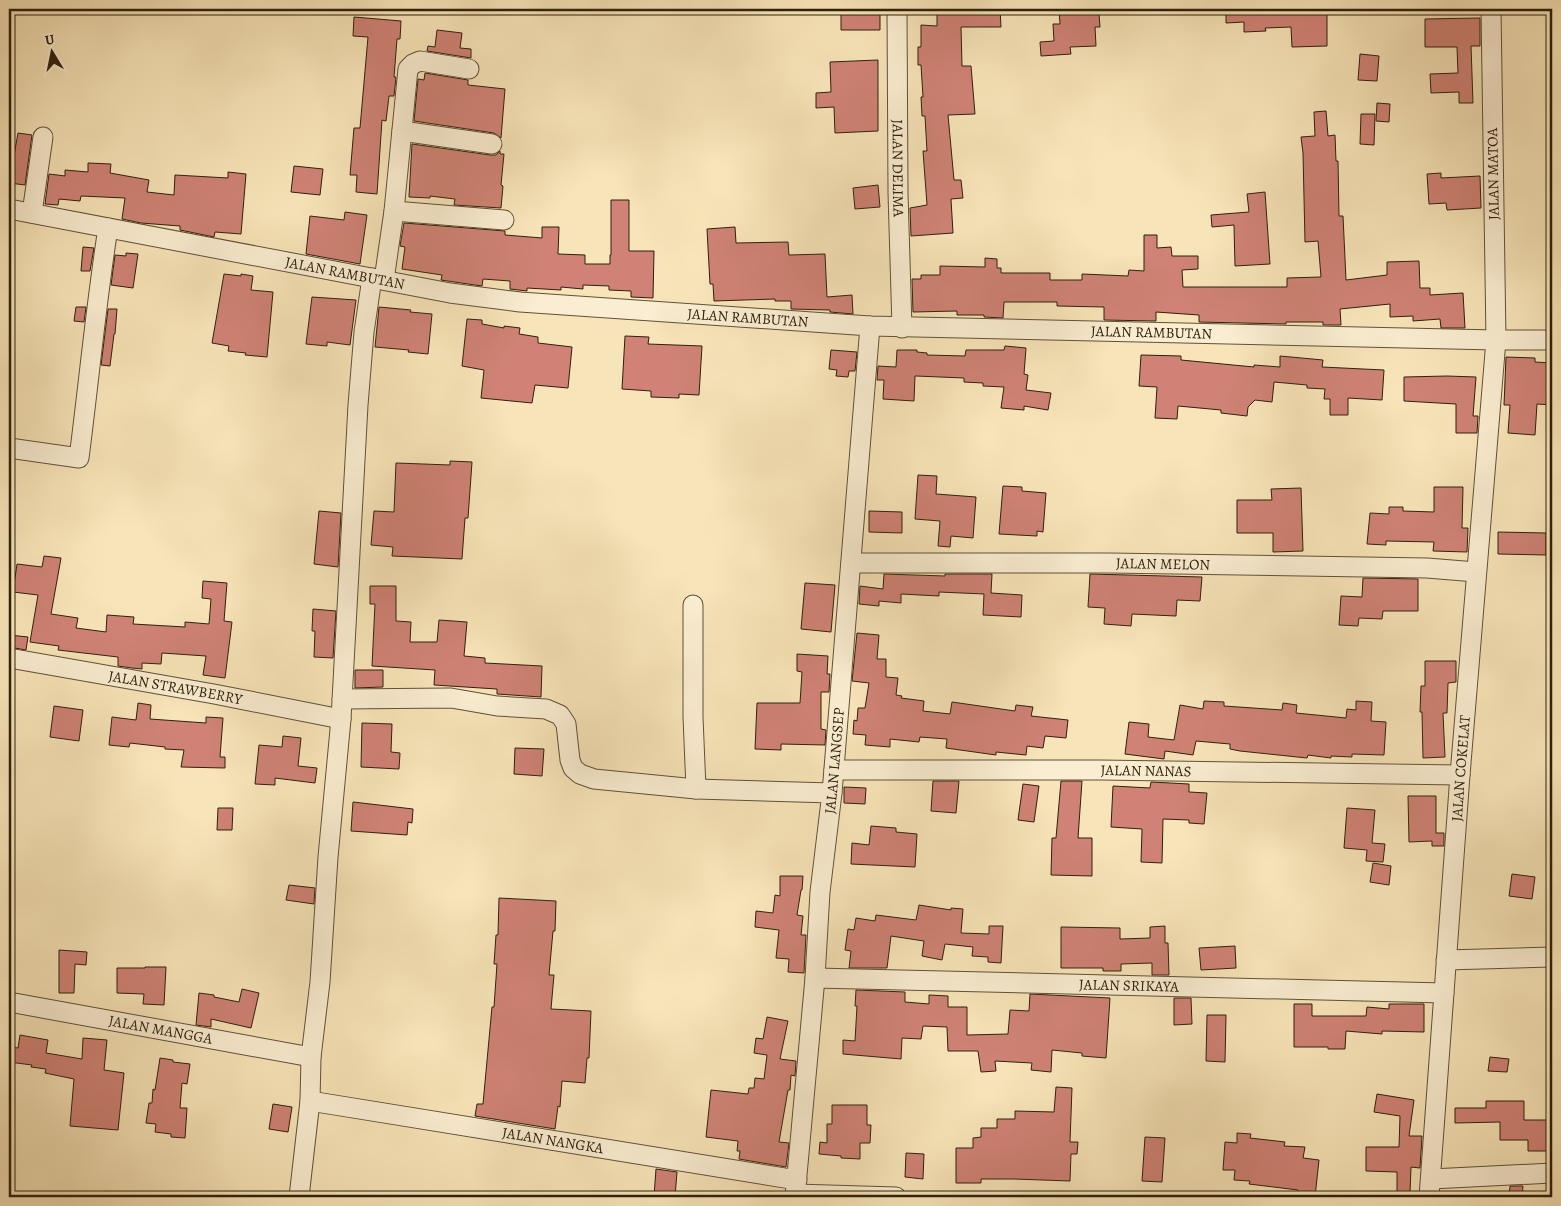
<svg xmlns="http://www.w3.org/2000/svg" width="1561" height="1206" font-family="Alegreya,serif">
<style>
.building{fill:#cf8275;stroke:#2e200d}
.lines{fill:none;stroke-linecap:round;stroke-linejoin:round}
.street-casing{stroke:#605138;stroke-width:21}
.street{stroke:#faedd1;stroke-width:19}
.labels{text-anchor:middle;dominant-baseline:central;stroke-width:4;stroke-linejoin:round;paint-order:stroke}
.street-label{font-size:15px;fill:#2e200d;stroke:#faedd1}
</style>
<rect width="100%" height="100%" fill="#f7e4b8"/>
<filter id="stains"><feTurbulence type="fractalNoise" baseFrequency=".004" numOctaves="4"/><feColorMatrix values="0 0 0 0 .2 0 0 0 0 .09 0 0 0 0 .02 0 0 0 .5 -.17"/></filter>
<radialGradient id="worn" r=".72"><stop offset=".6" stop-color="#630" stop-opacity="0"/><stop offset="1" stop-color="#630" stop-opacity=".3"/></radialGradient>
<path class="building" d="M841 9H880V30H841Z
M937 9H1000L1001 27H961L962 66H971L975 114 948 115 954 180H961L963 198 951 199 953 233 911 236 910 208 927 205 923 151H927L925 116H922L921 97H923L921 65H918V47H921V25L937 26Z
M1059 9H1096V14H1099L1100 27H1095L1096 46 1070 47 1071 54 1041 56 1040 42 1054 41 1053 24H1060Z
M1226 9H1327V46L1292 47 1291 27 1265 28 1266 31 1244 32V22L1226 23Z
M354 17 401 21 400 39H397L394 77H396L394 96H389L386 121 382 120 377 194 356 192 357 175H350L354 128H360L368 37 353 36Z
M1480 18V46H1471L1473 103H1459V92L1431 93 1430 74 1458 73 1457 47H1425V19Z
M437 30 462 33 460 48 471 49V58L427 51 428 46 435 47Z
M1360 54 1379 56 1377 81 1358 80Z
M878 60V131L835 133 834 107 816 108V93L831 92 830 62Z
M425 73 468 80V85L505 89 501 138 494 133 414 121 418 79 424 80Z
M1377 103 1390 104 1389 122 1376 121Z
M1326 111 1328 136 1335 135 1336 161H1338L1339 216H1343L1346 280 1387 275V262L1419 261 1420 288H1430V295L1463 293 1465 328H1441L1440 319 1413 321V316L1390 317V304L1340 309 1341 325H1323V322H1286V324L1199 322V315L1156 312V321L1104 320V307L1057 306V302H1004L1003 318 984 317V315H957V311L913 312 912 279H921V275H940V266L985 267V258L997 259V268H1001V273H1050V280H1082V274L1128 276 1129 270 1144 271V235H1157V248L1171 247 1172 256H1198V269L1182 270 1183 287H1287V278L1321 277 1318 241 1305 242 1303 153 1301 137 1315 136 1314 112Z
M1361 114H1375L1374 145 1360 144Z
M18 133 32 135 25 185 9 183Z
M412 144 490 155H496L500 151V154H504L501 185 503 186 501 208 454 205 455 199 430 196V198L409 197Z
M88 163 111 164 110 173 149 180 147 192 174 195 175 175 228 178V172L246 174 241 234 215 232 214 237 180 230V226L141 223 122 219 125 198 81 196 80 201 59 199 58 205 45 204 49 174 65 176V170L88 172Z
M294 166 323 169 320 195 291 192Z
M1441 173V178L1480 176 1481 208 1447 210 1446 203 1429 204 1427 174Z
M878 185 880 207 855 209 853 188Z
M1265 192 1270 264 1235 266 1234 225 1212 227 1211 215 1249 212 1247 194Z
M611 200H629V251H654L653 298 631 297V291L609 290V286L583 285V289L561 287V290L527 288V291L510 289V281L483 279 482 286 441 280 442 275 402 269 405 247 400 246 404 223 505 231V235L542 238V227H559L558 254 585 255V264H610V255H611Z
M345 212 367 215 360 264 306 254 310 216 344 220Z
M735 227 736 243 788 242 789 255 825 254 827 297 852 295 853 314 830 312V310L791 309V301H775V299L714 301 713 284H710L707 229Z
M83 247 94 248 90 271H81Z
M126 253 138 254 133 288 111 285 115 255 126 256Z
M224 274 241 276V274L253 276 251 290 273 292 267 357 245 355 246 353 228 351 229 346 212 343Z
M312 297 356 300 350 345 327 342V346L306 344Z
M76 307H86L84 322 74 321Z
M379 307 411 310 410 312 432 314 428 354 408 352 409 350 375 347Z
M108 309H117L115 334H114L110 366 101 365Z
M467 319 482 320V324L504 328V326L520 328 519 334 538 337V343L572 347 568 388 535 385 532 403 481 398 484 370 462 366Z
M625 336 649 337 648 344 702 346 699 395 679 394V398L651 397V391L622 389Z
M1005 346 1026 348 1024 374 1028 375 1026 390 1051 393 1048 410 1024 406V410L1001 408 1004 387 983 386V383L964 382V378L916 376H915L914 401 883 399 884 380H877L878 366 896 367 897 350H917V352L927 353V355L965 356 966 350H1004Z
M831 350 857 352 855 371H849L848 377 836 376 837 370 829 369Z
M1141 355 1181 356V360L1254 367V365L1280 367V356L1323 360 1322 367 1384 370 1382 400 1348 398V415H1330V399H1324L1325 389 1307 388V385L1274 382 1272 402 1255 400 1248 407 1247 416 1221 413V410L1178 406 1177 419 1155 418 1157 387 1139 386Z
M1506 357 1535 358V362L1552 363V405L1537 404 1535 435 1508 433 1510 405H1504Z
M1447 376 1476 377 1473 416H1478L1477 433H1456V404L1404 401V377Z
M450 461 472 462 468 518H465L462 559 392 556 393 547 371 545 374 511 394 512 396 463 450 465Z
M918 475 937 476 936 494 976 497 973 538 951 536 950 547 938 546 940 521 915 519Z
M1003 486 1022 487V491L1046 493 1043 532 1037 531V536L999 534Z
M1434 487H1463L1462 528H1468L1467 552 1433 551 1434 542 1386 541V545L1367 544 1370 513 1389 514V507H1403V511L1434 512Z
M1301 488 1303 551 1273 552V533H1237V500H1272L1271 489Z
M319 511 341 513 338 567 314 564Z
M869 511 902 512V533L869 532Z
M1498 532 1546 533V555L1498 554Z
M44 556 61 558 51 614 78 618 76 628 106 632 107 615 134 617 133 624 185 627V622L209 624 211 599 202 598 203 581 227 583 224 621 232 622 225 678 203 675 206 656 162 653 161 664 142 663V669L132 668 118 666V657L58 650 59 646 30 642 38 595 13 592 17 564 42 567Z
M884 574 945 576V574H992L991 593 1022 595 1021 617 983 615 984 594 939 592V596L901 594V603L879 601V606L859 604 860 586 883 589Z
M1090 574 1202 577 1200 601 1177 600 1176 616 1132 614 1131 626 1104 624 1105 608 1088 607Z
M1363 578 1418 579V611H1383L1382 619 1359 618 1358 626 1339 625 1341 596 1362 597Z
M805 583 835 585 831 632 801 629Z
M370 586H396V621L411 622 410 642H437L439 620 467 622 464 656 485 658V663L542 666 541 697 497 694V689L434 685 435 670 372 666 375 604H370Z
M313 609 336 611 333 658 314 657 315 631H312Z
M857 633 879 635 877 659H886V677L898 678 896 695 902 696 901 698 924 701 923 711 950 714 952 702 1015 711 1016 705 1033 707 1031 716 1068 720 1066 738 1045 736 1043 748 1027 746 1026 755 996 752V755L946 748 947 739 920 737 919 742 890 739V747L865 745 866 735 853 734 854 720 857 721 858 708H865L869 683 852 681Z
M9 635 28 637 26 650 9 647Z
M797 654 828 656 827 674H830L829 692H821V729L826 730 825 745 781 744V750L755 749 757 703H800L802 672 797 671Z
M1425 661H1456V682L1448 683 1447 713H1443L1445 757 1423 758 1422 712H1420L1421 686H1425Z
M355 670H383V687L355 688Z
M1204 701 1224 702V706L1282 710 1283 703 1297 705 1296 713 1346 718 1347 709 1356 710V701L1372 702 1371 721 1386 722 1384 755 1352 754V757L1331 756V758L1308 755 1307 758 1240 751 1230 749V744L1196 741 1193 755 1165 751 1164 759 1125 754 1129 722 1149 724 1148 737 1174 740 1180 705 1203 709Z
M138 703 151 705 150 719 206 723V717L223 718 220 757H225V768L181 767 184 750 165 749V747L130 743 129 747 109 745 112 717 136 720Z
M54 706 83 710 79 741 50 737Z
M362 723 392 724 391 752 400 753 399 769 361 767Z
M283 736 301 738 298 766 317 768 315 783 275 778V785L255 784 259 745 282 747Z
M515 748 544 749 542 776 514 774Z
M933 781H959L956 813 931 811Z
M1061 781H1082L1078 838H1092V876L1051 875 1052 838H1056Z
M1151 782 1189 784V792L1207 793 1204 824 1189 823V820L1163 819 1162 863 1141 862 1142 829 1111 827 1113 786 1150 788Z
M1023 784 1039 786 1034 822 1018 820Z
M844 787 866 788 865 804 844 803Z
M1408 796H1436V833H1444V846H1432V841L1409 842Z
M353 802 413 809 412 823 408 822 407 835 351 831Z
M218 808H233L232 830H217Z
M1347 808 1375 810 1372 843 1385 844 1383 862 1366 861 1367 850 1344 848Z
M871 826 896 828V832L917 834 915 867 851 864 852 843 869 845Z
M1373 863 1391 866 1389 885 1370 882Z
M1512 874 1535 877 1532 899 1509 896Z
M780 876H803L802 890H801L797 915 803 916 801 935H806L804 973 788 972 789 959 776 958 779 930 755 927 756 911 773 913 775 895 780 896Z
M289 885 315 888 314 904 286 900Z
M499 898 556 901 555 931H553L549 975H554L551 1009 591 1011 589 1058H587L585 1083 562 1081 560 1107 558 1106 555 1129 475 1116 477 1104H483L492 1007H494L497 964H494L496 935H498Z
M919 905 951 910V908L963 909 961 933 989 934V926H1003L1001 963 988 962V957L972 956 973 947 945 944 942 960 922 956 924 941 891 936 887 968H849L851 951 845 950 848 929 854 930 856 918 875 921 876 915 916 920Z
M1165 926V943H1168L1169 975H1152V963L1121 964V971H1103V968H1061V927L1120 928V939L1150 938V927Z
M1235 946 1236 968 1201 970 1199 948Z
M59 950 87 952 86 965 75 964 74 993H59Z
M145 967H166L164 1005 143 1004 144 994 117 993V968H145Z
M242 989 259 993 251 1028 211 1019V1027L196 1025 199 993 214 995V997L239 1002Z
M856 990 905 992V1002L929 1004V995L948 996V1007H967V1035L1008 1034 1010 1010 1029 1011 1030 994 1110 998 1106 1058 1082 1056V1053L1052 1050 1051 1072 1031 1070 1032 1063 995 1061 996 1071 981 1072 978 1051H948L947 1027 923 1026 921 1039 902 1038 901 1059 843 1054V1040L855 1041 857 1006H855Z
M1174 998H1191L1192 1024 1174 1025Z
M1294 1004H1312V1016H1366L1367 1007 1389 1009V1004H1424V1032L1382 1031V1034L1346 1031 1345 1049H1328V1047H1294Z
M1207 1015H1226L1225 1062 1206 1061Z
M767 1017 788 1021 780 1059 796 1061 795 1076 791 1075 790 1090H788L779 1142 789 1143 786 1167 739 1159 740 1151H737L738 1141 706 1137 711 1090 748 1094 749 1088H754L755 1078 764 1079 767 1055 754 1053 756 1038 763 1039Z
M20 1035 48 1040 46 1053 82 1059 83 1038 107 1040 104 1070 124 1073 118 1130 70 1126 74 1079 45 1073 46 1069 31 1067 32 1065 9 1062V1047L18 1048Z
M1490 1057 1509 1059 1507 1072 1488 1071Z
M160 1058 173 1060V1062L190 1064 187 1084 182 1083 180 1108H187L185 1138 171 1137V1134L155 1132 156 1124 146 1123 149 1103H152L153 1089 155 1090Z
M1056 1087 1072 1088 1070 1142H1078L1077 1154H1071L1070 1181 1014 1179H981V1183H956V1148H973V1138L981 1137V1128H997V1119H1015V1111L1054 1112Z
M1377 1094 1414 1100 1409 1136H1422L1420 1168 1411 1167 1410 1193H1397V1172L1366 1171V1147H1399L1400 1116 1374 1112Z
M1486 1101H1524V1120H1548V1151H1528V1140H1500V1122L1455 1123V1108H1486Z
M273 1104 292 1107 288 1132 269 1129Z
M832 1105H867V1125H871L870 1143H860V1159L841 1158V1156L819 1154 820 1142 827 1143V1124H832Z
M1237 1133 1251 1134 1250 1138 1285 1142 1284 1146 1305 1147 1303 1158 1319 1160 1315 1197 1298 1195V1190L1249 1184 1250 1181 1234 1180 1235 1170H1223L1225 1142 1237 1143Z
M1145 1137 1165 1138 1162 1182 1142 1181Z
M906 1153 924 1154 923 1179 905 1177Z
M656 1169 677 1172 675 1197 654 1196Z
M1510 1186H1523L1522 1197H1509Z"/>
<g class="lines">
<defs>
<g id="street">
<path id="s1" d="M897 9 898 193 902 328"/>
<path d="M402 131 492 144"/>
<path id="s2" d="M9 209 450 293 520 302 870 326 1496 340H1552"/>
<path d="M394 211 504 220"/>
<path d="M32 213 43 137"/>
<path d="M384 280 394 211 408 69 413 64 420 61 469 69"/>
<path d="M9 448 79 458C89 381 96 304 108 228"/>
<path id="s3" d="M851 563H1109L1427 568 1476 572"/>
<path d="M693 605V717L696 789"/>
<path id="s4" d="M9 658 214 694 341 719"/>
<path d="M342 699 451 698 497 706 546 709 560 715 566 724 570 760 573 768 580 774 594 779 696 789 832 793"/>
<path id="s5" d="M834 770H1100L1460 775"/>
<path d="M1446 960 1552 957"/>
<path id="s6" d="M815 978 1444 993"/>
<path id="s7" d="M9 1002 311 1057"/>
<path id="s8" d="M310 1101 797 1180"/>
<path d="M1431 1179 1552 1173"/>
<path d="M795 1194 896 1197"/>
<path d="M299 1197 310 1101 311 1057 320 982 328 857 341 719 358 405 364 332 372 278"/>
<path id="s9" d="M795 1197 815 978 820 892 832 793 870 326"/>
<path id="s10" d="M1429 1197 1460 775 1496 340 1491 9"/>
</g>
</defs>
<use href="#street" class="street-casing"/>
<use href="#street" class="street"/>
</g>
<g class="labels">
<g class="street-label">
<text stroke="none"><textPath href="#s1" startOffset="159">JALAN DELIMA</textPath></text>
<text transform="translate(1493 174) rotate(-91)">JALAN MATOA</text>
<text stroke="none"><textPath href="#s2" startOffset="342">JALAN RAMBUTAN</textPath></text>
<text stroke="none"><textPath href="#s2" startOffset="748">JALAN RAMBUTAN</textPath></text>
<text stroke="none"><textPath href="#s2" startOffset="1152">JALAN RAMBUTAN</textPath></text>
<text stroke="none"><textPath href="#s3" startOffset="312">JALAN MELON</textPath></text>
<text stroke="none"><textPath href="#s4" startOffset="169">JALAN STRAWBERRY</textPath></text>
<text stroke="none"><textPath href="#s9" startOffset="438">JALAN LANGSEP</textPath></text>
<text stroke="none"><textPath href="#s10" startOffset="430">JALAN COKELAT</textPath></text>
<text stroke="none"><textPath href="#s5" startOffset="312">JALAN NANAS</textPath></text>
<text stroke="none"><textPath href="#s6" startOffset="314">JALAN SRIKAYA</textPath></text>
<text stroke="none"><textPath href="#s7" startOffset="154">JALAN MANGGA</textPath></text>
<text stroke="none"><textPath href="#s8" startOffset="246">JALAN NANGKA</textPath></text>
</g>
</g>
<rect width="1561" height="1206" fill="none" stroke="#f7e4b8" stroke-width="30"/>
<rect x="10" y="10" width="1541" height="1186" fill="none" stroke="#2e200d" stroke-width="2.5"/>
<rect x="15" y="15" width="1531" height="1176" fill="none" stroke="#2e200d"/>
<g transform="translate(52 52) rotate(350)" stroke="#faedd1" stroke-width="4" paint-order="stroke">
<path d="M0-4L9 19L0 12L-9 19Z" fill="#2e200d"/>
<text y="-8" font-size="14" font-weight="bold" text-anchor="middle" fill="#2e200d">U</text>
</g>
<rect width="100%" height="100%" filter="url(#stains)"/>
<rect width="100%" height="100%" fill="url(#worn)"/>
</svg>
